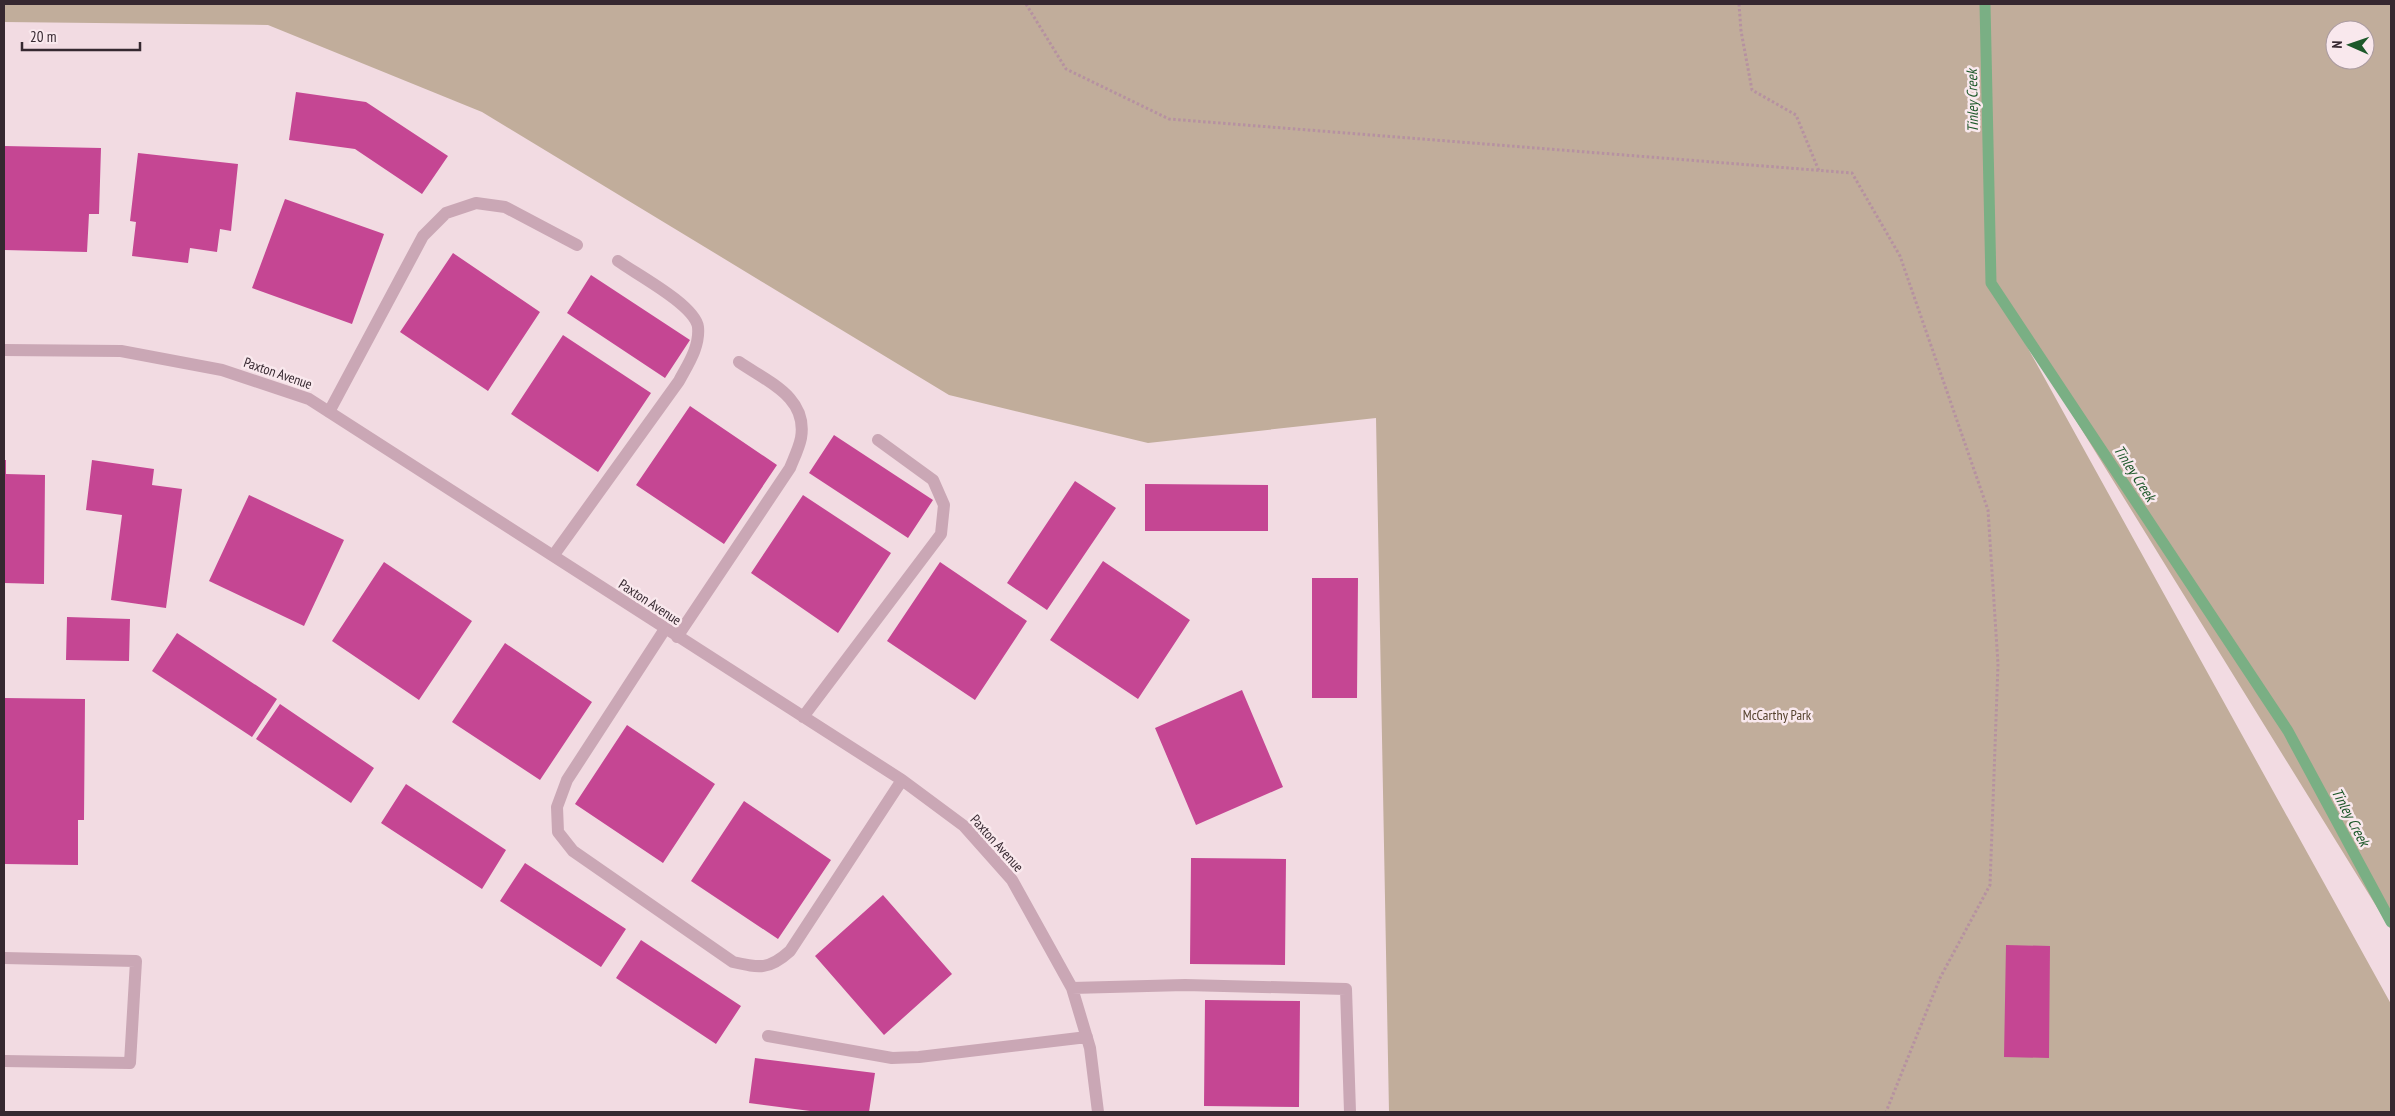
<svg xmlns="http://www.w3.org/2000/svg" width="2395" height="1116" font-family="'PT Sans Narrow',sans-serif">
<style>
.green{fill:#c1ad9b;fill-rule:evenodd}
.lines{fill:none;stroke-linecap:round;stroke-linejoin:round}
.stream{stroke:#7aaf84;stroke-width:11}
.building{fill:#c54693}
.path{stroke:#b691a1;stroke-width:3;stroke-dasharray:2.5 2.5;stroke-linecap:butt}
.minor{stroke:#caa7b5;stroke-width:12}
.labels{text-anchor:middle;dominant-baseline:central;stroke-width:5;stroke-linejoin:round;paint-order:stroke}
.street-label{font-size:14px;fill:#362830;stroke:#f9e8ed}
.park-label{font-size:14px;fill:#54412c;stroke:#f9e8ed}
.water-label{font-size:15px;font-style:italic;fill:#1d582a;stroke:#f9e8ed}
</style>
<rect width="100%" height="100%" fill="#f2dbe2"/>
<path class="green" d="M4 4H2391V930L1999 296 2391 1004V1112H1389L1376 418 1148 443 949 395 482 112 268 25 4 22ZM2335 30H2365V60H2335Z"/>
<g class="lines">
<path class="stream" d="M1985 4 1991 283 2288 731 2391 922"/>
</g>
<path class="building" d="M296 92 366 102 448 156 422 194 355 149 289 140Z
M4 146 101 148 99 214H89L87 252 4 250Z
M138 153 238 164 231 231 220 229 217 252 190 248 188 263 132 256 136 222 130 221Z
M285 199 384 234 352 324 252 288Z
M453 253 540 312 488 391 400 332Z
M591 275 690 340 665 378 567 313Z
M563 335 651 393 598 472 511 414Z
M690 406 777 465 724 544 636 485Z
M834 435 933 500 908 538 809 473Z
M4 460H6V474L45 475 44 584 4 583Z
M92 460 154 469 152 485 182 489 166 608 111 600 122 515 86 510Z
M1075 481 1116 508 1047 610 1007 583Z
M1145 484 1268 485V531H1145Z
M249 495 344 540 304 626 209 581Z
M803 495 891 553 838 633 751 573Z
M1103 561 1190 620 1138 699 1050 640Z
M384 562 472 621 419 700 332 641Z
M940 562 1027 621 975 700 887 641Z
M1312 578H1358L1357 698H1312Z
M67 617 130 619 129 661 66 660Z
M177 633 277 699 252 737 152 671Z
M505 643 592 702 540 780 452 722Z
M1242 690 1283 787 1196 825 1155 728Z
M4 698 85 699 84 820H78V865L4 864Z
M280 704 374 768 351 803 256 739Z
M627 725 715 784 663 863 575 804Z
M406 784 506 850 482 889 381 823Z
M744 801 831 860 778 939 691 881Z
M1191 858 1286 859 1285 965 1190 964Z
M525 863 626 929 601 967 500 901Z
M883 895 952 974 884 1035 815 956Z
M641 940 741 1006 716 1044 616 978Z
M2006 945 2050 946 2049 1058 2004 1057Z
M1205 1000 1300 1001 1299 1107 1204 1106Z
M755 1058 875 1073 869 1112H818L749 1103Z"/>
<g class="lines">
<path class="path" d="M1026 4 1066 69 1169 119 1852 173 1900 256 1988 510 1998 664 1990 885 1940 978 1886 1112
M1739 4 1741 31 1752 90 1796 115 1819 171"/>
<path class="minor" d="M4 350 121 351 222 370 309 399 902 780 964 826 1012 880 1072 988 1090 1048 1098 1112
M329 412 423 236 446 213 476 203 505 207 577 245
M553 556 679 381C688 364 700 347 698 327 695 305 636 274 618 261
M665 629 567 780 557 807 558 832 573 851 733 962C760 968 769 970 790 951L902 780
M677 637 790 468C794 458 799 448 801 438 808 397 768 382 739 362
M803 717 941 534 944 505 933 480 878 440
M4 958 136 961 130 1063 4 1061
M1072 988 1185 985 1346 989 1350 1112
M768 1036 892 1058 919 1057 1087 1037"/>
</g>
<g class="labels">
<g class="street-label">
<text transform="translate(278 373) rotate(19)">Paxton Avenue</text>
<text transform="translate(650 602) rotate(33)">Paxton Avenue</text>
<text transform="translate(997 843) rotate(48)">Paxton Avenue</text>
</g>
<g class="park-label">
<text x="1777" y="715">McCarthy Park</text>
</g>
<g class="water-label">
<text transform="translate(1972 101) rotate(-91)">Tinley Creek</text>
<text transform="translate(2135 473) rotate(57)">Tinley Creek</text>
<text transform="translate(2351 817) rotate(62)">Tinley Creek</text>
</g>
</g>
<rect width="2395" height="1116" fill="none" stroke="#362830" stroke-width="10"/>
<g transform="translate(2350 45) rotate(272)"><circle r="24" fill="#f9e8ed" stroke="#ab9ba1"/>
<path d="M0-4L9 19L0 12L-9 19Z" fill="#1d582a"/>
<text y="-8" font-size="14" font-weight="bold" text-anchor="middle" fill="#362830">N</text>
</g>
<path d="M22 42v8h118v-8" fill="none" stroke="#362830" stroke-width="2.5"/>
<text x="30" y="42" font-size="15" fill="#362830" stroke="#f9e8ed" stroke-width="4" paint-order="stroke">20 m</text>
</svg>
